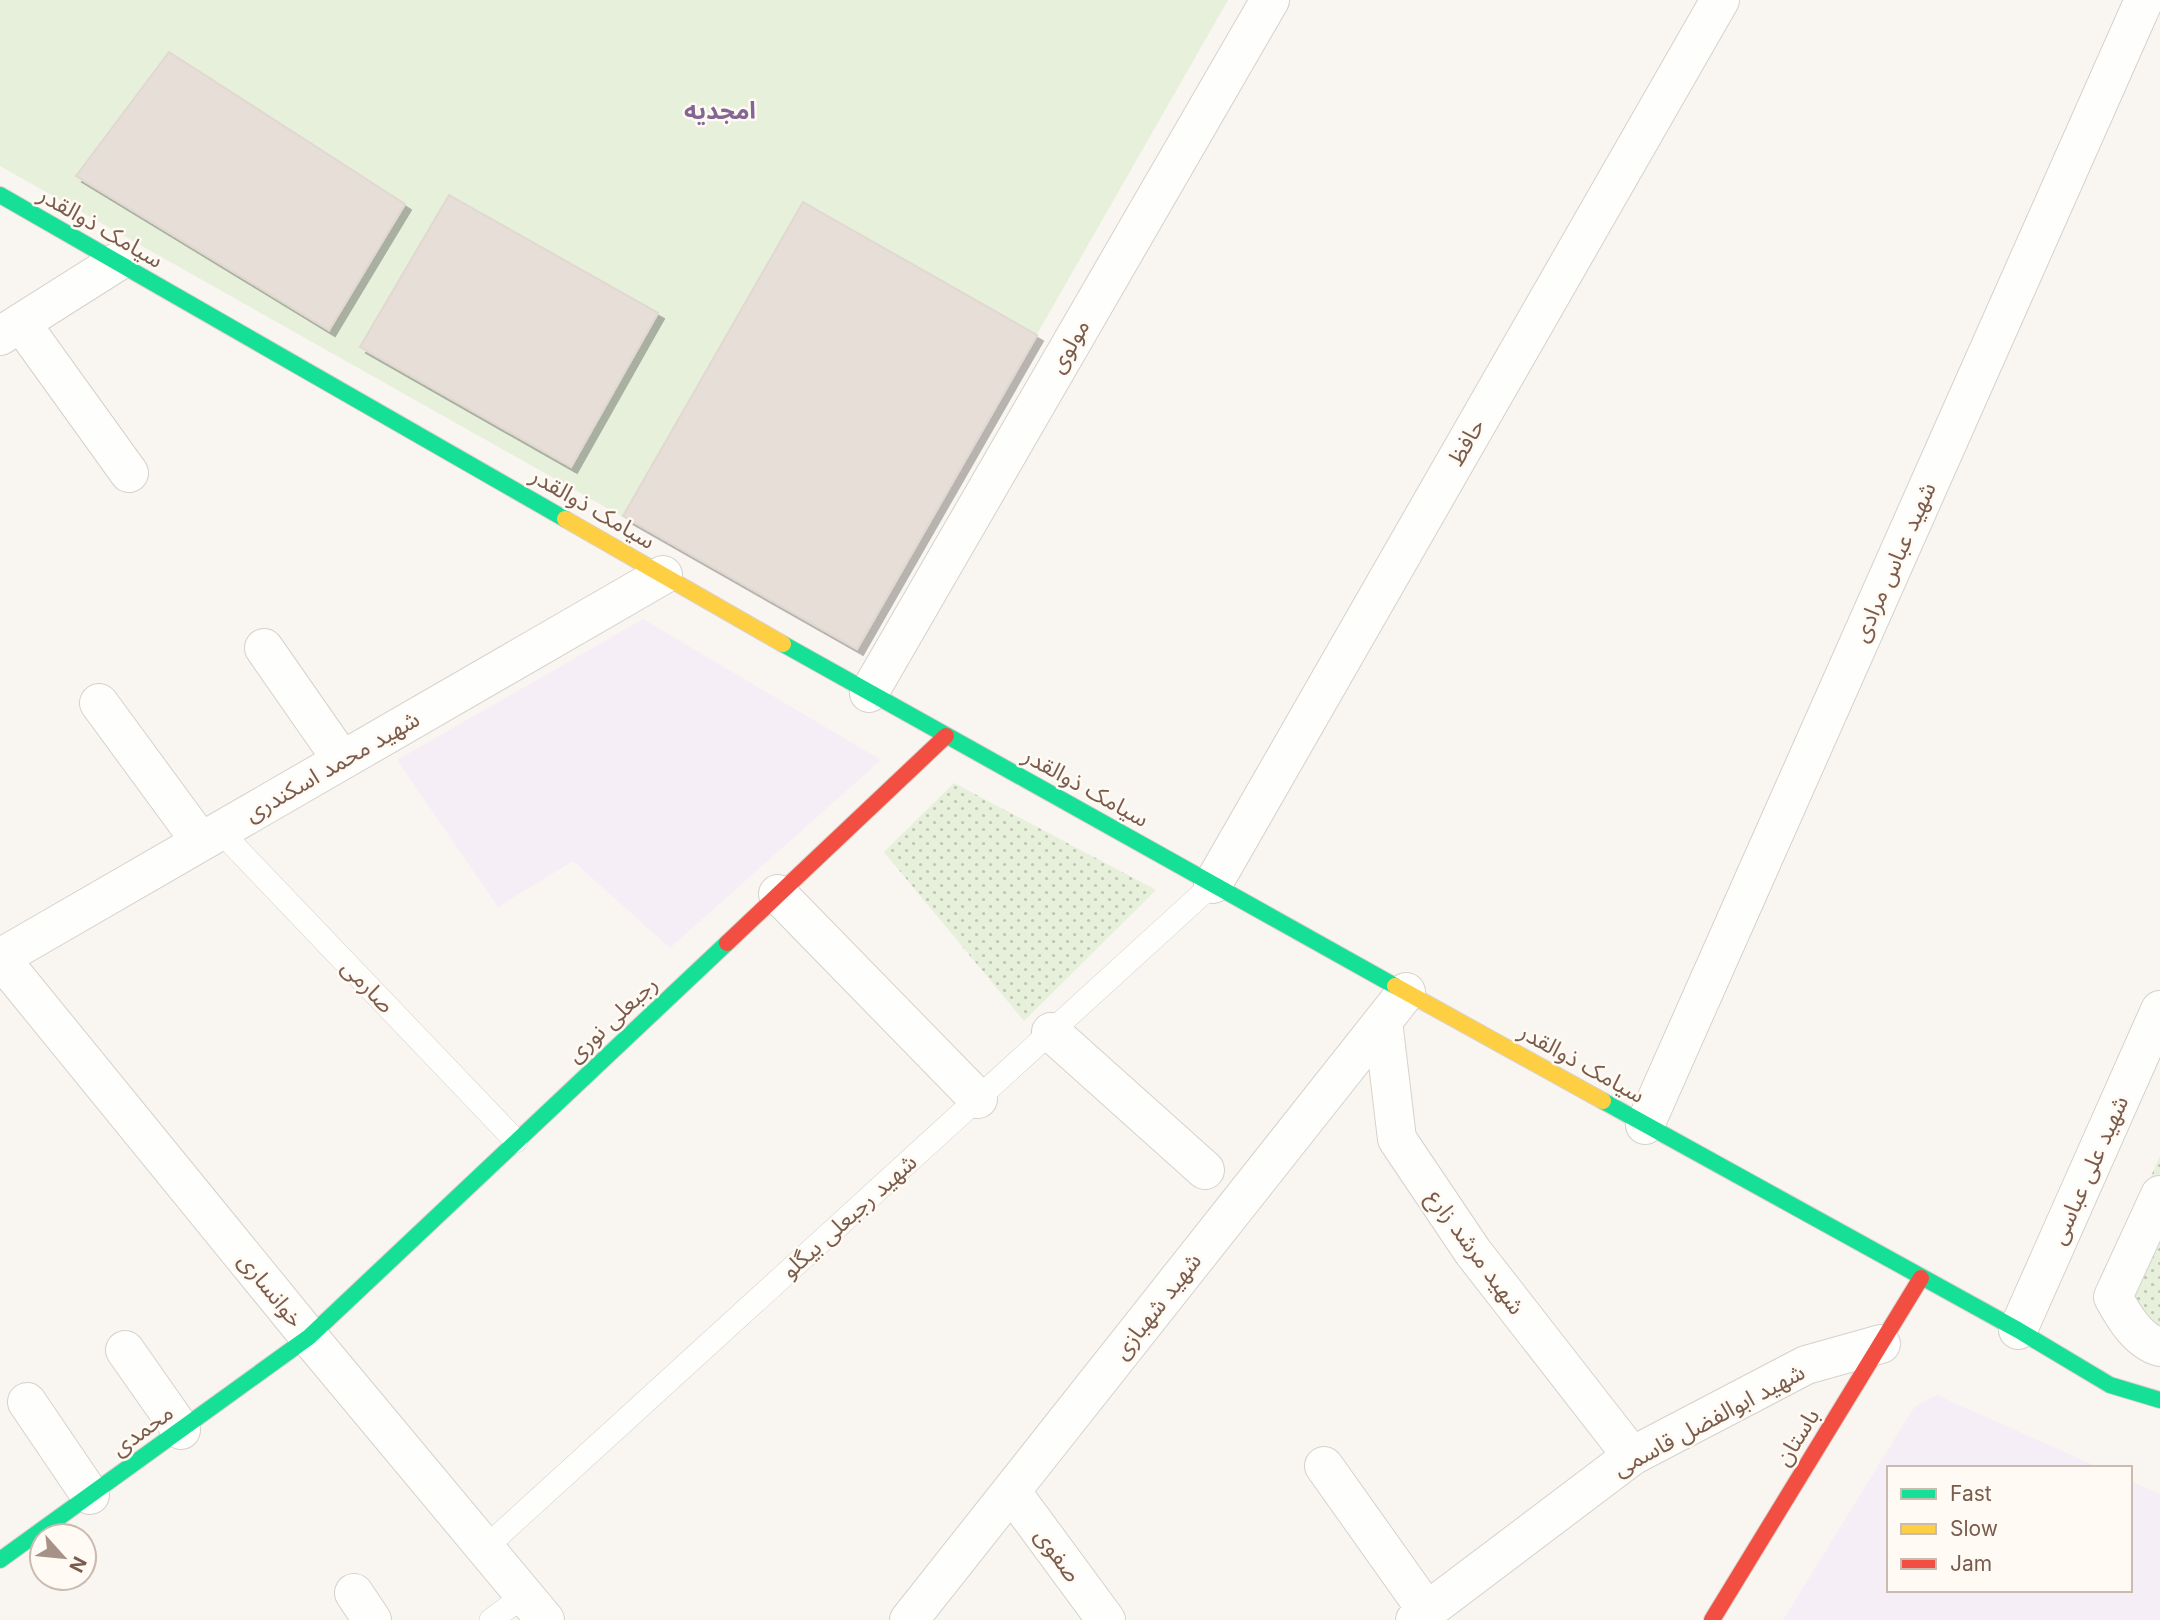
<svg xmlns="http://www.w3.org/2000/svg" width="2160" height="1620" font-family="Inter,'Noto Sans Arabic',sans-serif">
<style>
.education{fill:#f6eef6}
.green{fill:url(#green-dots)}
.pitch{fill:#e7f0db}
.building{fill:#e6ded7;stroke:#e2d8d2;stroke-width:2;filter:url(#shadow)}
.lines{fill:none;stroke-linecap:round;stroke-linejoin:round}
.lane-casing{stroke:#d7d1cb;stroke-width:24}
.street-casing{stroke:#d7d1cb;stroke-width:40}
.fast-casing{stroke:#d9d2cb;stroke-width:18}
.slow-casing{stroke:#d9d2cb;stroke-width:18}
.jam-casing{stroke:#d9d2cb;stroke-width:18}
.lane{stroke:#fefefd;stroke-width:23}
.street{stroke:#fefefd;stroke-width:38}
.fast{stroke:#16e098;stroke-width:16}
.slow{stroke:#ffcf43;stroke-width:16}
.jam{stroke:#f24e42;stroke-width:16}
.labels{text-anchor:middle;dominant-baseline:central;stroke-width:5;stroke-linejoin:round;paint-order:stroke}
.street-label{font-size:23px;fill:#7a5c4d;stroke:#fffaf3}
.neighbourhood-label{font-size:24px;font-weight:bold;fill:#846695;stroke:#fffaf3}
</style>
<defs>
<pattern id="green-dots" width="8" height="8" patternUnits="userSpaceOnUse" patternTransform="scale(1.75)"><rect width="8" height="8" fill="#e7f0db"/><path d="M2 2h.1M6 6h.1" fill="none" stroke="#c0c6b4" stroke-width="1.8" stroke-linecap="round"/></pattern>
<filter id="shadow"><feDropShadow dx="6" dy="6" stdDeviation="0" flood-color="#0004"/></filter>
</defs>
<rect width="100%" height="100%" fill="#f9f5f0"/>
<path class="education" d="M643 619 881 760 670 948 573 861 498 907 397 760Z
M1937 1395 2100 1468H1889V1590H2130V1481L2160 1494V1620H1783L1915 1406Z"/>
<path class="green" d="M954 783 1156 890 1024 1021 884 852Z
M2160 1156V1354L2095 1301Z"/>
<path class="pitch" d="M0 0H1228L857 649 0 166Z"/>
<path class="building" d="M169 52 405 204 329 330 76 176Z
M449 195 658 313 571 467 360 347Z
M803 202 1037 335 857 649 623 516Z"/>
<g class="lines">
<defs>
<path id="lane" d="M220 831 516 1141
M485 1548 1213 884
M491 1620 525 1595"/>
<path id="street" d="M21 323 129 473
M0 336 117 262
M264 648 342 760
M869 693 1270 0
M99 703 201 842
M1213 884 1720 0
M778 894 978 1099
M0 958 309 1337 545 1620
M0 958 663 575
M1383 1021 1397 1139 1473 1252 1632 1456
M1051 1032 1205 1170
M1645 1125 2144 0
M2160 1195 2113 1297C2124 1317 2138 1341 2160 1347
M2018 1330 2160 1010
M125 1350 181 1430
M27 1402 90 1495
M1324 1466 1427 1611
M1011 1491 1106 1620
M354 1593 372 1620
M909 1620 1406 992
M1415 1620 1632 1456 1806 1365 1881 1344"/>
<path id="fast" d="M0 195 565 519
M783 644 1395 986
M1603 1101 2018 1330 2110 1385 2160 1400
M0 1560 309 1337 727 943"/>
<path id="slow" d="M565 519 783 644
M1395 986 1603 1101"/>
<path id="jam" d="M727 943 946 736
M1712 1620 1921 1278"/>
</defs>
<use href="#lane" class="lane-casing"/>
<use href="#street" class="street-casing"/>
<use href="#fast" class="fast-casing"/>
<use href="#slow" class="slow-casing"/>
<use href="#jam" class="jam-casing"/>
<use href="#lane" class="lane"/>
<use href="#street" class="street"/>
<use href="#fast" class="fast"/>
<use href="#slow" class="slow"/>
<use href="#jam" class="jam"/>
</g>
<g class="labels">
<g class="street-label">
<text transform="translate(101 227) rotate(30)">سیامک ذوالقدر</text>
<text transform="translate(1069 346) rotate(-60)">مولوی</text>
<text transform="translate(1466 442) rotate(-60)">حافظ</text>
<text transform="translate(593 508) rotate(30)">سیامک ذوالقدر</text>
<text transform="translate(1894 562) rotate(-66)">شهید عباس مرادی</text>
<text transform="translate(332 766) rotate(-30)">شهید محمد اسکندری</text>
<text transform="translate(1086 787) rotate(29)">سیامک ذوالقدر</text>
<text transform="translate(368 986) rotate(46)">صارمی</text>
<text transform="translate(612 1019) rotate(-43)">رجبعلی نوری</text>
<text transform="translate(1582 1063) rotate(29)">سیامک ذوالقدر</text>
<text transform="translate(2089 1170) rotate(-66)">شهید علی عباسی</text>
<text transform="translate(849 1216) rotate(-42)">شهید رجبعلی بیگلو</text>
<text transform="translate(1476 1252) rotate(54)">شهید مرشد زارع</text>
<text transform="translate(271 1290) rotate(51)">خوانساری</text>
<text transform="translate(1157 1306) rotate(-52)">شهید شهبازی</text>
<text transform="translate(1709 1420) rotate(-28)">شهید ابوالفضل قاسمی</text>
<text transform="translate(142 1430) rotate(-36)">محمدی</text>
<text transform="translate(1797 1437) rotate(-58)">باستان</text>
<text transform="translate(1058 1555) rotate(54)">صفوی</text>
</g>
<g class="neighbourhood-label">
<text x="720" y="110">امجدیه</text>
</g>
</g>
<rect x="1887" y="1466" width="245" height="126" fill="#fffaf3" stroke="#cabbb1" stroke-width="2"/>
<rect x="1901" y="1489" width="35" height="10" fill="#16e098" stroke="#cabbb1" stroke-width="2"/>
<text x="1950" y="1501" font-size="21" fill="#7a5c4d">Fast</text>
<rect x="1901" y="1524" width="35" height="10" fill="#ffcf43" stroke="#cabbb1" stroke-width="2"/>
<text x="1950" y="1536" font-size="21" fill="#7a5c4d">Slow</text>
<rect x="1901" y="1559" width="35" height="10" fill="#f24e42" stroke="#cabbb1" stroke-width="2"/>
<text x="1950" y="1571" font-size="21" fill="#7a5c4d">Jam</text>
<g transform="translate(63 1557) rotate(117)"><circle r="33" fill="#fffaf3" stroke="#cabbb1" stroke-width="2"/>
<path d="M0-5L12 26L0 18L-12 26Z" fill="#a69286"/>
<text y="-10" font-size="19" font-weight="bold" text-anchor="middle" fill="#7a5c4d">N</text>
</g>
</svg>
